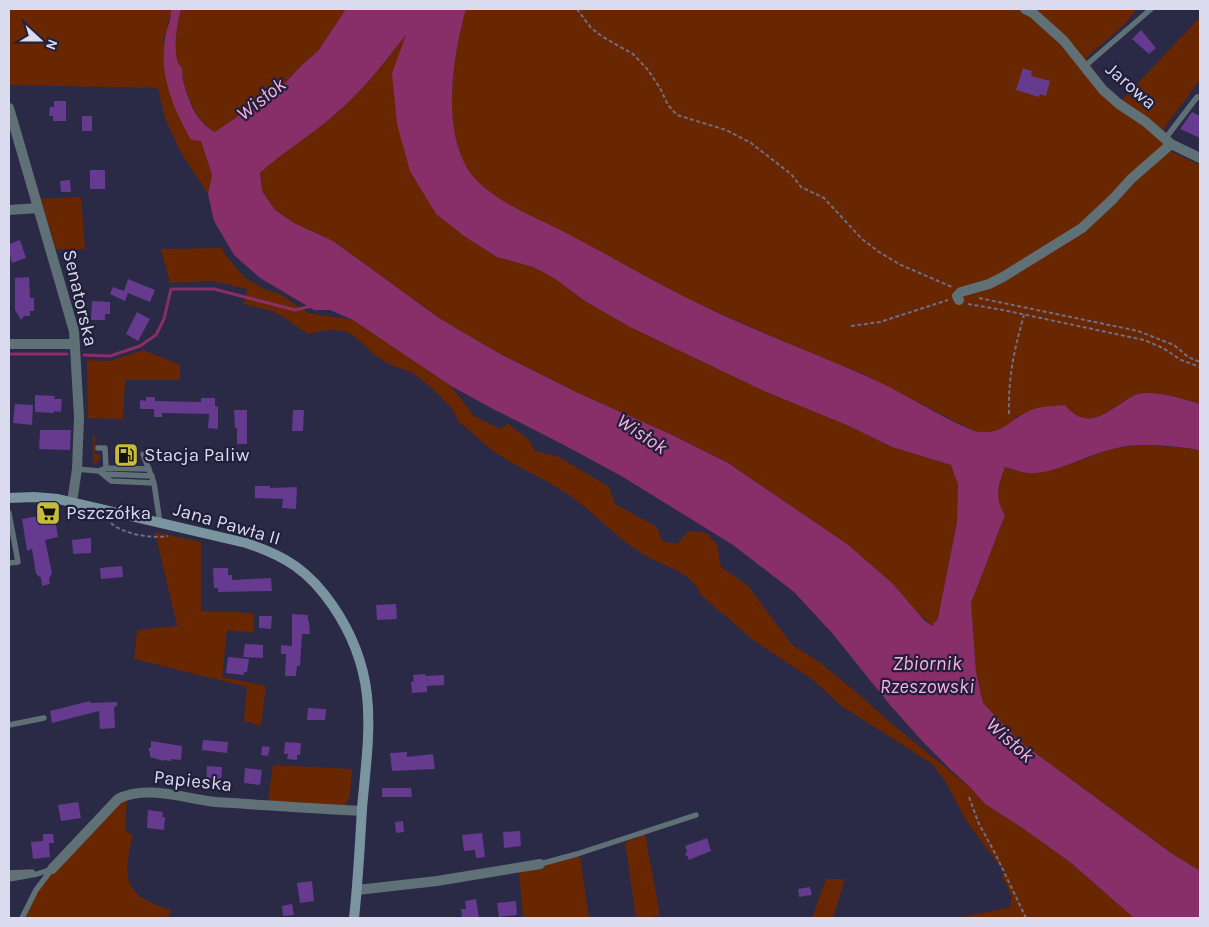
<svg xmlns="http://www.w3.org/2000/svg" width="1209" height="927" font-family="Karla,sans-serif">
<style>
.green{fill:#692701}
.water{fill:#882e68;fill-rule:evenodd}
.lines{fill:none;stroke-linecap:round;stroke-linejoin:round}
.stream{stroke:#882e68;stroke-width:3}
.building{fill:#653a8f}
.path{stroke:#6e6e87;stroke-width:2;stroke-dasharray:4 2.5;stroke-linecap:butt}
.lane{stroke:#5f7077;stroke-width:5.5}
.street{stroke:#5f7077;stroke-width:10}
.secondary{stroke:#7a95a0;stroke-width:10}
.labels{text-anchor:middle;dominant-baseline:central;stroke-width:4.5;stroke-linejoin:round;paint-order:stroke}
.street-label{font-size:19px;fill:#dadbee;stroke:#211f3b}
.poi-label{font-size:19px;fill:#dadbee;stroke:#211f3b;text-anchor:start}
.water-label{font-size:20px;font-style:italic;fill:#fab0da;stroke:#211f3b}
</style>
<rect width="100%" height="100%" fill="#2a2946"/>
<path class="green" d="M9 9H172L170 19 167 24 168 30 164 36 163 56 165 69 201 141 212 175 208 194 180 151 165 118 158 88 9 85Z
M181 9H346L318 51 302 65 283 85 215 132C196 122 190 100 183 81 182 78 183 73 182 70 181 63 181 69 178 63 173 48 177 24 181 9Z
M466 9H1136L1127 22 1086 58 1092 65 1094 74 1121 101 1200 17V80L1164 128 1172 152 1200 165V404C1184 399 1155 390 1139 394 1134 395 1129 398 1125 401 1102 415 1086 430 1065 405L1017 416 1007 427 996 431 984 433 974 431 865 375 803 350 690 300 500 200C488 191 478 183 469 171 441 129 453 54 466 9Z
M407 34 436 214 464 236 497 257 533 267 554 278 585 301 630 327 764 391 849 426 892 447 951 465 958 485 957 522 938 618 932 626 847 544 728 463 670 434 578 393 500 354 439 318 333 241 294 223 275 210 262 191 260 173C283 152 309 136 333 116 362 92 384 63 407 34Z
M81 197 85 249H56L41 199Z
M222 248 226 256 245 278 264 289 280 294 308 313 353 320 451 386 474 416 500 429 508 424 528 439 535 451 559 457 609 487 615 504 657 527 662 541 677 544 689 531 707 533 717 545 721 567 748 586 792 645 818 661 856 692 892 724 971 788 985 804 1021 827 1070 862 1134 918H959L1011 907 1010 903 1012 898 1007 885 1001 877 1005 873 967 822 945 781 932 764 840 705 813 680 753 640 701 595C692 571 663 567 643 554 615 537 593 511 566 493 542 477 516 467 493 451 481 442 470 430 458 421 456 408 423 379 410 372 401 368 391 366 382 360 369 353 360 337 346 332 332 328 321 331 308 334L282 316 272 311 244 304 247 289 212 281 170 283 161 249Z
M143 350 180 365V380H125L123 419 88 418 87 360 110 361Z
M93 436H95V454L101 455 98 462 93 464Z
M1150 445 1194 449 1200 451V871L1171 853 1019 741 983 703 976 672 971 603 1005 515C994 497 998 485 1005 467 1041 483 1076 460 1111 449 1123 446 1137 446 1150 445Z
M155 532 201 542V611L253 613 254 633 227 630 222 677 266 686 261 726 244 721 247 687 134 659 137 630 177 626Z
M273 765 352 769 350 797 344 806 268 802Z
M127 800 125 830 133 836C121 881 125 896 171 910L169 918H24L35 895 53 871 118 803Z
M645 834 660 916 636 918 625 842Z
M580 856 589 918H523L519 871Z
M826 879H845L833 918H812Z"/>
<path class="water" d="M172 9H181C177 23 173 48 178 63 181 69 181 63 182 70 183 73 182 78 183 81 189 100 195 122 215 132L283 85 302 65 318 51 346 9H466C453 55 441 128 469 171 491 202 537 217 570 235 610 256 649 279 689 299 747 328 807 350 866 376 903 392 936 415 974 431 1005 437 1008 418 1034 409 1043 406 1055 406 1065 405 1086 430 1103 415 1125 401 1129 398 1134 395 1139 394 1155 390 1184 399 1200 404V451L1194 449C1167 446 1139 442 1113 449 1086 455 1062 471 1035 473 1025 474 1015 470 1005 467 998 485 994 498 1005 515L971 603 976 672 983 703 1019 741 1171 853 1200 871V918H1134L1070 862 1021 827 985 804 971 788 951 770 923 742 890 705 832 633 794 592 733 545 623 477 564 445 493 409 451 386 353 320 330 310H314L260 278 234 255 214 221 208 194 212 175 201 141 191 140C170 102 154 63 170 20 171 16 170 13 172 9ZM406 35 392 73 397 124 410 171 436 214 464 236 497 257 533 267 554 278 585 301 630 327 764 391 849 426 892 447 951 465 958 485 957 522 938 618 932 626 924 620 893 584 847 544 728 463 670 434 578 393 500 354 439 318 333 241 294 223 275 210 262 191 260 173C283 152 310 136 333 116 362 92 383 64 406 35Z"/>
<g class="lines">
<path class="stream" d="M9 354H67
M84 355 110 356 140 346 156 335 164 319 171 289H214L295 310 312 306"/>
</g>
<path class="building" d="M1141 30 1156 48 1149 54 1132 39Z
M1023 68 1032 71 1031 76 1050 81 1046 96 1040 94 1039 97 1016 90Z
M54 101H66V121H53V116H49L50 107H54Z
M1192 112 1200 116V138L1180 129Z
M82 116H92V131H82Z
M90 170H105V189H90Z
M70 180 71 192H61L60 181Z
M20 240 26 258 12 263 9 251V244Z
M29 277 30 298H34V311H30V316H24L21 320 15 310V278Z
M128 279 155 290 150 302 128 293 125 301 110 294 113 287 124 291Z
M92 301 110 302V314H105V320H91Z
M137 312 150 319 138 341 126 334Z
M35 395 55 396 54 399H62L61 412 54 411V413L35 412Z
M146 397H155V401L201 402V398H215V406L218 407V429L208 428 209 414 162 413V417H154V409H140V400L146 401Z
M15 404 33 405 32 425 13 423Z
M234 410H247V444H237V428H235Z
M293 410H304L303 431H292Z
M40 430H71L70 450 39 449Z
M137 451 138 460 121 462 113 452Z
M255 486H270V488L297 487 296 509 282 508 283 499 255 498Z
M54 513 58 537 45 540 52 573 49 578 50 584 42 586 41 578 36 574 32 549 27 551 22 519Z
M91 538V553L73 554 72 540Z
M122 566 123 577 101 579 100 568Z
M213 568H228V575H232V580L271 578 272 591 218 592V588H214Z
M396 604 397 619 377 620 376 605Z
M292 614 308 615V621H309L310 634H302L300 666H297L296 676H285L286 654H281V645L292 646Z
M259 616H272L271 629 259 628Z
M245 644 263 645V658L243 657Z
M228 657 249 659 247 672H244V675L226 673Z
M425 674 426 676 444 675V685L427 686V692L412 693 411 682 414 681 413 675Z
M90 701V703L117 702V706L114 707 115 728 100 729 99 711 52 723 50 711Z
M308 708 326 709 325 720H307Z
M203 740 228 742 227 753 202 750Z
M151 741 182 746 181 760 171 759V761L164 760V761L150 757V752L148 749 151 747Z
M285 742 301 743 300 755H297V760L287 759 288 754H284Z
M262 746 270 747 268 756 261 755Z
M407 752V757L433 754 435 769 392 771 390 753Z
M207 766 222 767 221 786 206 785Z
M245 768 262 770 260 785 244 783Z
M382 788H411L412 797H382Z
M78 802 81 818 61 821 58 805Z
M148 810 163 812 162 817H165L164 830 147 828Z
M403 821 404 832 396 833 395 822Z
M520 831 521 846 504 848 503 832Z
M482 833 485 857 476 858 475 850 464 851 462 835Z
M43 834H53L54 843H49L50 857 33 859 31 842 43 841Z
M707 838 711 851 689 860 688 857 685 855 687 851 685 846Z
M312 881 314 901 300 903 297 883Z
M810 887 812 895 799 897 798 889Z
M476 899 479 918H462L461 909H466L465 901Z
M516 901 517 915 499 917 497 903Z
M292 904 294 915 283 916 282 906Z"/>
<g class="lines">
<path class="path" d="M577 9 591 28 603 37 633 54 648 70 660 88 668 105 677 115 726 130 751 143 791 174 801 187 824 198 862 239 879 252 901 265 952 287
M979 298 1138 331 1174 345 1188 357 1200 362
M968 304 1003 310 1144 340 1163 348 1181 360 1200 367
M851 326 880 322 948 300
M1009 414C1008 378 1014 350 1024 315
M111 523C123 534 151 539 168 536
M969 797 979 824 995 853 1026 918"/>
<path class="lane" d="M1085 66 1151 9
M1165 139 1197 97H1200
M98 448H105L106 468
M143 454 154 483 160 523
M77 469 99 471 111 481 154 483
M99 471 106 468 149 469
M104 474 152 476
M9 513 18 562 9 563
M9 725 44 718
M540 864 577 854 696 815
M9 873 32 872
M9 879 37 874 52 869
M22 918 36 890 52 869"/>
<path class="street" d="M1025 9 1033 13 1064 41 1103 90 1119 104 1146 122 1171 144 1200 158
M9 108 74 331 79 417 77 469 72 502
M9 210 38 208
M959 300 957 296 961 292 989 284 1003 277 1082 228 1113 199 1131 179 1171 144
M9 344H75
M52 869 118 799C146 784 186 799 216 802 265 805 314 809 362 811
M357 890 437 881 540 864"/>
<path class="secondary" d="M9 498 34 497 58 499 246 543C286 556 309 571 333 606 380 675 369 731 362 808 360 845 358 882 354 918"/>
</g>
<defs>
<symbol id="fuel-square" viewBox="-11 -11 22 22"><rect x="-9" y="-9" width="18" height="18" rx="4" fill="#c6bc3c" stroke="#211f3b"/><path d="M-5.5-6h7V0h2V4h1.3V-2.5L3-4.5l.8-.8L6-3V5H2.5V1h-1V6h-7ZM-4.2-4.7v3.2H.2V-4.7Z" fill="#111"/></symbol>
<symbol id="supermarket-square" viewBox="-11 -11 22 22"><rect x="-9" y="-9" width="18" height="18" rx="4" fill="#c6bc3c" stroke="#211f3b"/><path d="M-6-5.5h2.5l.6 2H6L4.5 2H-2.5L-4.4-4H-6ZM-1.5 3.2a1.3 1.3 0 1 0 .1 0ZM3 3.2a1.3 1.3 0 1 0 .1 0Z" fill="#111"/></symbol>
</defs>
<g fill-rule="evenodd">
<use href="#fuel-square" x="112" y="441" width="28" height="28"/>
<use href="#supermarket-square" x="34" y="499" width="28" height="28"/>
</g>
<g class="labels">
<g class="street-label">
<text transform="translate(1131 86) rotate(41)">Jarowa</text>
<text transform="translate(80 298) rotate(77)">Senatorska</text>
<text transform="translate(227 524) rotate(16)">Jana Pawła II</text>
<text transform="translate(193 781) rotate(6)">Papieska</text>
</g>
<g class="poi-label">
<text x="144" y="455">Stacja Paliw</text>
<text x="66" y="513">Pszczółka</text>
</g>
<g class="water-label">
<text transform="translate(261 99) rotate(-38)">Wisłok</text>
<text transform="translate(642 434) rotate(34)">Wisłok</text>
<text x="927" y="663">Zbiornik<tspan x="927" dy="23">Rzeszowski</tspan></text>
<text transform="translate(1010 740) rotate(42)">Wisłok</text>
</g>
</g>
<rect width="1209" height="927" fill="none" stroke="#dadbee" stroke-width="20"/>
<g transform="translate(40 40) rotate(111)" stroke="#211f3b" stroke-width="4" paint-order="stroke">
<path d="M0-4L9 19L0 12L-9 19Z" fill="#dadbee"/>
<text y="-8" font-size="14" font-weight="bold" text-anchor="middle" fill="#dadbee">N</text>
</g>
</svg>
